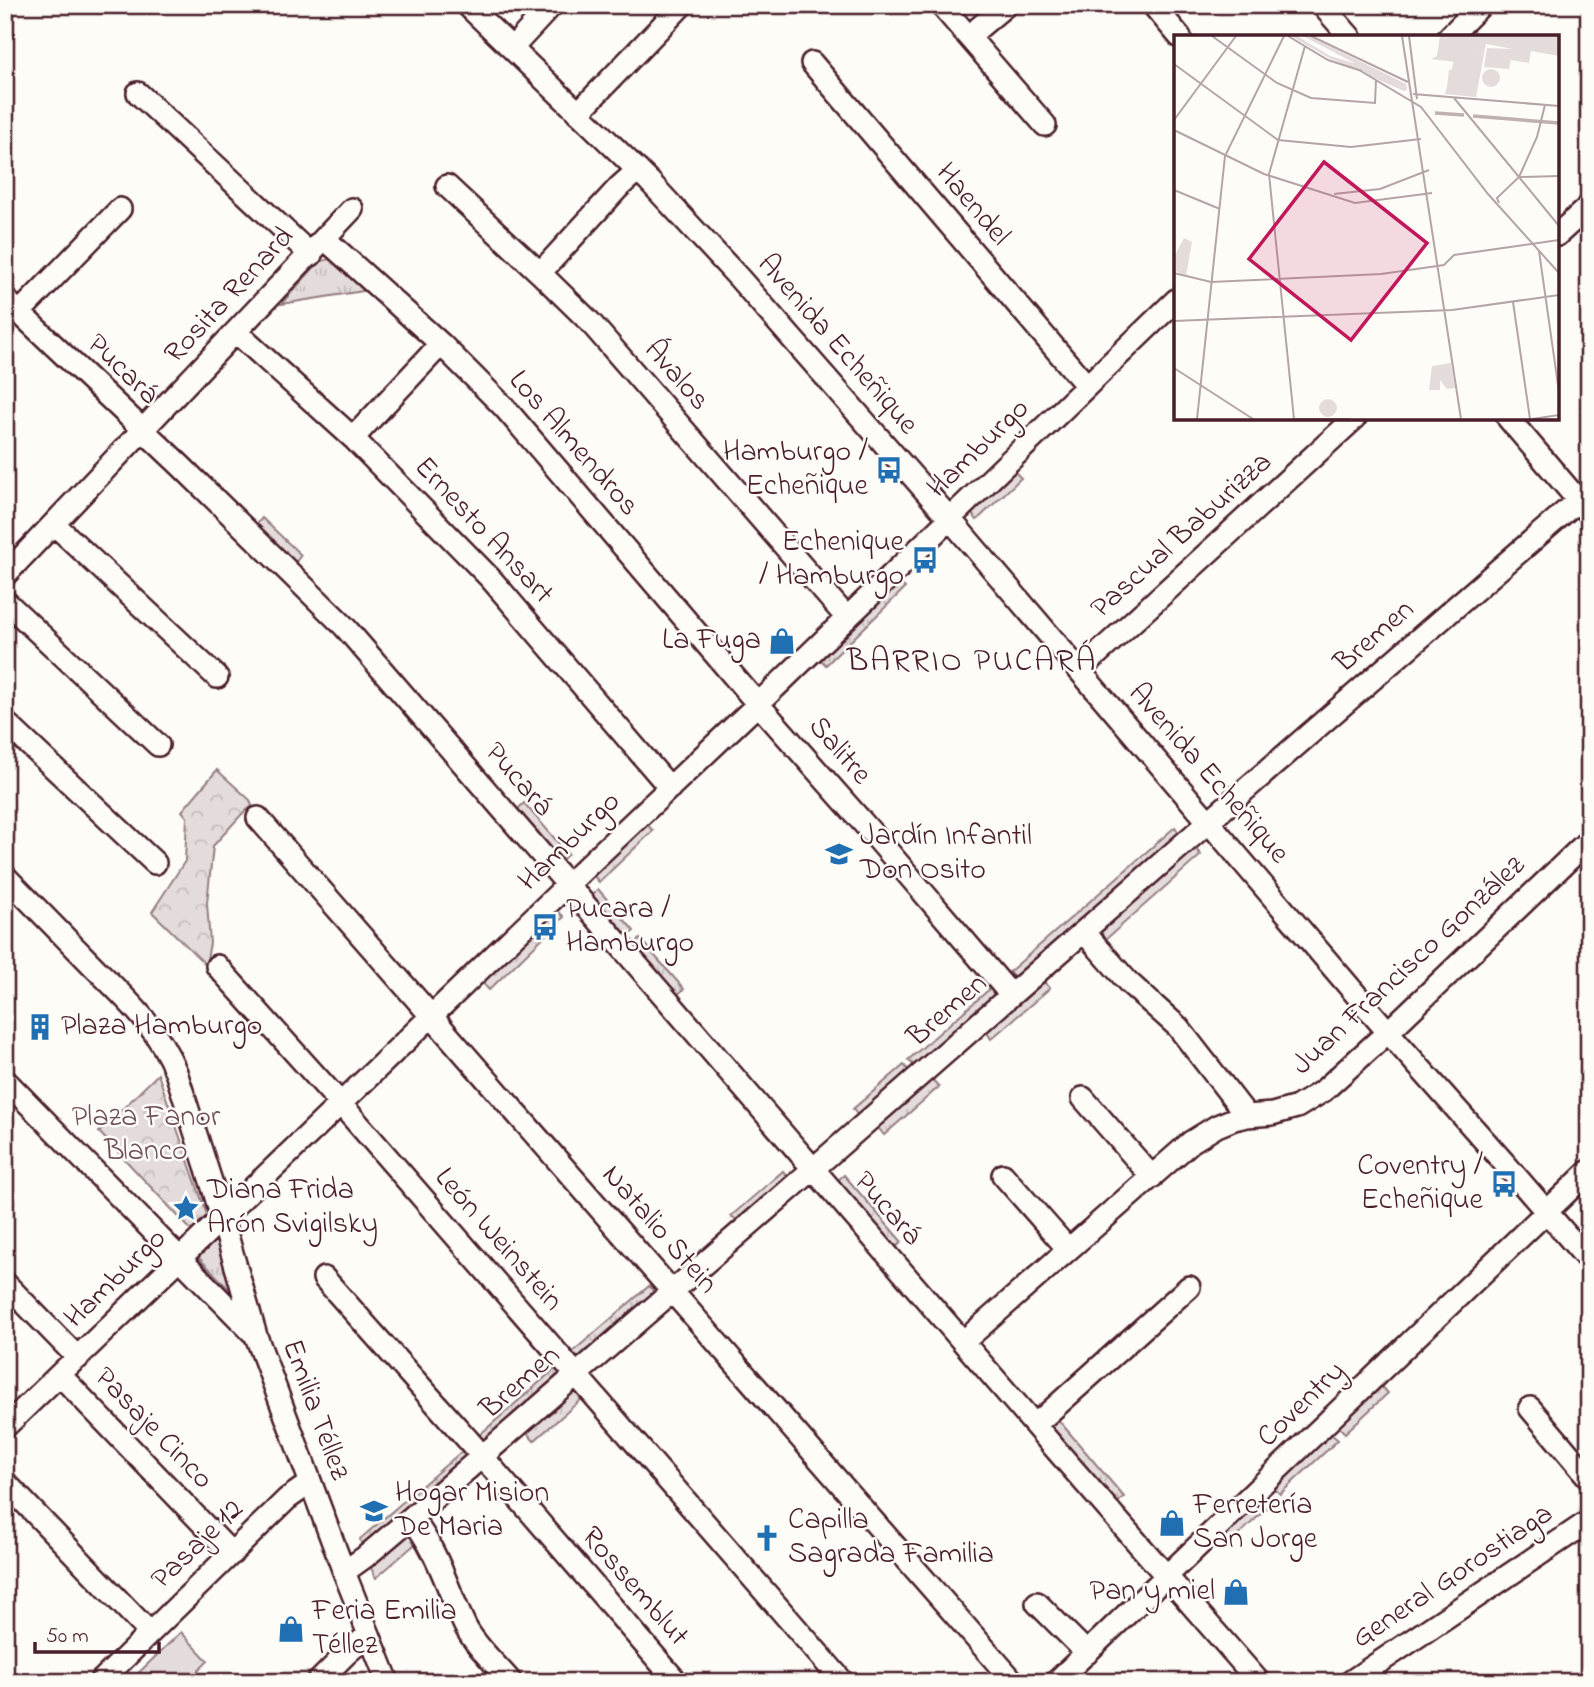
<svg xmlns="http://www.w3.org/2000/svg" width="1594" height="1687" font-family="'Indie Flower',sans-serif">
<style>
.grass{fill:url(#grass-tufts);stroke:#967e82;stroke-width:2}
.forest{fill:url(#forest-crowns);stroke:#967e82;stroke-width:2}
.pitch{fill:#e3dcda;stroke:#967e82;stroke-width:2}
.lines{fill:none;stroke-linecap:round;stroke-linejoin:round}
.minor-casing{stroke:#4a1f2b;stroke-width:26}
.minor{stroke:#fdfcf7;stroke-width:21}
.labels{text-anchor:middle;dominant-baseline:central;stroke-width:5;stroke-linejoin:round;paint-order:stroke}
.street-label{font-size:30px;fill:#4a1f2b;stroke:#fdfcf7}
.poi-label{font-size:30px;fill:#4a1f2b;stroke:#fdfcf7;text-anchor:start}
.park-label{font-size:30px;fill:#704e57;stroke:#fdfcf7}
.neighbourhood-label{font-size:32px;letter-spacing:2px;fill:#4a1f2b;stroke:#fdfcf7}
.inset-river{fill:none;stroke:#c0b1b1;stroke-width:3.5}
.inset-road{fill:none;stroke:#b5a4a5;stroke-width:2}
.view{fill:#c2185b;fill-opacity:0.15;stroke:#c2185b;stroke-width:3.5}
.inset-edge{fill:none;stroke:#4a1f2b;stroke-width:3.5}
</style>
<defs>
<pattern id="grass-tufts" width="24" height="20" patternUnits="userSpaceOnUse" patternTransform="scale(1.75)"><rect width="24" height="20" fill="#e3dcda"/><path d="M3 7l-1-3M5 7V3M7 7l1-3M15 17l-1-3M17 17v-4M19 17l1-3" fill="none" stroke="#c4bcbb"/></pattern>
<pattern id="forest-crowns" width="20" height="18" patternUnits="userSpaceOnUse" patternTransform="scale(1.75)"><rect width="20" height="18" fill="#e3dcda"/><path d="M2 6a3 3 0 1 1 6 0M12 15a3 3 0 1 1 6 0" fill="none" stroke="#c4bcbb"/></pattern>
</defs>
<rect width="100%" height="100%" fill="#fdfcf7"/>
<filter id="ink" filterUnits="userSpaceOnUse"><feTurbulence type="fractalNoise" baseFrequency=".0143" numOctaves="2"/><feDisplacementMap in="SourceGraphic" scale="14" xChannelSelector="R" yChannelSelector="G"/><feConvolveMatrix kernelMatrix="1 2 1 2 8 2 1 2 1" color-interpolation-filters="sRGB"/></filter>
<g filter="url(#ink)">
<path class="grass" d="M332 258 369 290 281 304 319 262Z
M1014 471 1021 478 977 520 971 513Z
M262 518 301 555 295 563 256 525Z
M899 582 905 588 826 665 820 659Z
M524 803 568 854 561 861 517 810Z
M647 824 653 831 599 882 593 875Z
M1175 827 1179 833 1015 979 1009 972Z
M1195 848 1201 855 1104 941 1099 936 1100 933Z
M598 889 634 931 627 937 591 896Z
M557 910 564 917 489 990 482 982Z
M640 939 684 989 677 995 634 945Z
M1043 981 1050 988 991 1039 986 1031Z
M992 987 993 993 992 999 916 1067 908 1060Z
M904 1065 909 1071 858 1116 853 1109Z
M931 1078 939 1087 884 1135 877 1126Z
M783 1171 789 1178 739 1221 731 1216Z
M844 1175 902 1242 895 1248 837 1181Z
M215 1240 218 1241 237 1297 198 1257Z
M649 1286 655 1293 577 1361 570 1354Z
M558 1366 560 1376 484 1443 477 1437Z
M1380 1386 1388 1393 1345 1433 1338 1426Z
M575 1392 582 1393 585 1396 534 1441 527 1433 571 1393Z
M1055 1416 1124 1497 1117 1503 1047 1424Z
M1330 1433 1338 1440 1280 1494 1273 1487Z
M462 1451 465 1454V1458L366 1543H361L360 1539Z
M1259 1502 1266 1509 1226 1547 1218 1540Z
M412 1536 421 1539 376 1578 371 1568 372 1565 406 1537Z"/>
<path class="forest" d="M217 770 250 800 252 806 241 815 213 846 207 903 210 943 206 965 152 912 185 861 187 817 182 811Z
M158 1074 208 1218 193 1232 99 1132Z"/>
<path class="pitch" d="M181 1632 208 1661 187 1682H129Z"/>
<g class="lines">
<defs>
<path id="minor" d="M467 5 649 181 739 278 950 519 1388 1032 1507 1166 1589 1261
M941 5 1045 125
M1153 5 1180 37
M1322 5 1350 37
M969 36 1006 5
M1449 37 1481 5
M512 48 552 5
M812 63 1087 386
M138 93 311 255
M578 113 682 5
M447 186 540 273 590 322 847 618
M1557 235 1589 206
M325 239 441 344 504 407 743 687 880 842 1011 995
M540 273 619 187 638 170
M5 299 181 466 344 626 1052 1445 1259 1682
M19 313 120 209
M236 332 353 438 491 579 670 788
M1508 418 1589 513
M353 438 441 344
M54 524 217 677
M5 575 352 209
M5 601 158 745
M1080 670 1355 418
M5 722 155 863
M258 818 1014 1682
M5 876C34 906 64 936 93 966 127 1000 157 1026 176 1072L215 1194 256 1336 344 1572 388 1682
M1084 932 1128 982 1178 1027 1247 1116
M217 966 341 1104 843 1682
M5 1080 252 1332
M1083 1098 1152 1177
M1003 1175 1068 1249
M324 1278 469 1441 677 1682
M5 1283 78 1358
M963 1342 1191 1142 1217 1126 1234 1119 1247 1116 1272 1114 1297 1107 1323 1091 1388 1032 1589 840
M60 1375 232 1554
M1530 1408 1589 1478
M1035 1425 1189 1287
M5 1427 584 869 758 704 1176 300
M5 1482 150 1633
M411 1518C437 1548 448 1591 465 1626 476 1647 496 1664 511 1682
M344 1572 365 1557 411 1518 796 1184 1230 803 1589 491
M1037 1603 1087 1653
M100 1682 287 1499 310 1483
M318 1682 346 1654 369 1634
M1056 1682 1589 1171
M1350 1682 1589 1521"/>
</defs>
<use href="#minor" class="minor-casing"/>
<use href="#minor" class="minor"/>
</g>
</g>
<defs>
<symbol id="bus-bare" viewBox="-9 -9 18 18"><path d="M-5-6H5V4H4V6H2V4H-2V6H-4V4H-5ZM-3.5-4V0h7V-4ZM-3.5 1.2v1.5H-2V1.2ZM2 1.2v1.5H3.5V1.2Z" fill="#1f6fb2" stroke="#fdfcf7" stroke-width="2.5" paint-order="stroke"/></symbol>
<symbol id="shop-bare" viewBox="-9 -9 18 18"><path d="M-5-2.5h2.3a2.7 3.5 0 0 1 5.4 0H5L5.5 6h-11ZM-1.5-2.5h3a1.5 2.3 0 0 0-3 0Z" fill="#1f6fb2" stroke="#fdfcf7" stroke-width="2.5" paint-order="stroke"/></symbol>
<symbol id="school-bare" viewBox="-9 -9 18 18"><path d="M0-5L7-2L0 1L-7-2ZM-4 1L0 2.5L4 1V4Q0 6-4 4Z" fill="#1f6fb2" stroke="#fdfcf7" stroke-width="2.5" paint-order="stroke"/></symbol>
<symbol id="building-bare" viewBox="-9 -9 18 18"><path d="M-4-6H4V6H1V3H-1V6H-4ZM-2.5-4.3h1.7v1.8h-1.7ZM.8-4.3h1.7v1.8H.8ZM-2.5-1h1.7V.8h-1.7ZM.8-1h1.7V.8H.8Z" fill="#1f6fb2" stroke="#fdfcf7" stroke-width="2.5" paint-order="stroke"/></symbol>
<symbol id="sight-bare" viewBox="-9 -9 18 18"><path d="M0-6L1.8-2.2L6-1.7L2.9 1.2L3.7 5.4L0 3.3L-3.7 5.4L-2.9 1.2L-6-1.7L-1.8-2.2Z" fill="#1f6fb2" stroke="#fdfcf7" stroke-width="2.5" paint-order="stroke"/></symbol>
<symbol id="church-bare" viewBox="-9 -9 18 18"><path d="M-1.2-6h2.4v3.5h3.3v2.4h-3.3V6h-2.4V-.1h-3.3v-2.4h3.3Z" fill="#1f6fb2" stroke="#fdfcf7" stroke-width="2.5" paint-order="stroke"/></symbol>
</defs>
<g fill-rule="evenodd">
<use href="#bus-bare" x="870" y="451" width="38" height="38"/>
<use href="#bus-bare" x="906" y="541" width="38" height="38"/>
<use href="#shop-bare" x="763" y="622" width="38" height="38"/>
<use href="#school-bare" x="820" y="835" width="38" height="38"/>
<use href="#bus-bare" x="526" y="908" width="38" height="38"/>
<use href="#building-bare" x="21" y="1008" width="38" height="38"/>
<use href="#bus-bare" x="1485" y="1165" width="38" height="38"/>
<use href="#sight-bare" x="167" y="1189" width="38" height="38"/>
<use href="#school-bare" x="355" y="1492" width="38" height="38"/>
<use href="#shop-bare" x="1153" y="1504" width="38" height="38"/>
<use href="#church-bare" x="748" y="1519" width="38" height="38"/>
<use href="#shop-bare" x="1217" y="1573" width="38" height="38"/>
<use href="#shop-bare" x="272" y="1610" width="38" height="38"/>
</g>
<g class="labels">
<g class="street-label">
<text transform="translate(972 205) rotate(50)">Haendel</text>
<text transform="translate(230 296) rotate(-47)">Rosita Renard</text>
<text transform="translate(837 345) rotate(49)">Avenida Echeñique</text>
<text transform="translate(122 370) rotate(44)">Pucará</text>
<text transform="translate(676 376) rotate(49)">Ávalos</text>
<text transform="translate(573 444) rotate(49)">Los Almendros</text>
<text transform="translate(979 449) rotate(-44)">Hamburgo</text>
<text transform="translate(483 531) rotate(47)">Ernesto Ansart</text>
<text transform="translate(1182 536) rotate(-42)">Pascual Baburizza</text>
<text transform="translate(1375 637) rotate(-41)">Bremen</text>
<text transform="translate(839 751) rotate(49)">Salitre</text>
<text transform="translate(1208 774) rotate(49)">Avenida Echeñique</text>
<text transform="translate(518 780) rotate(49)">Pucará</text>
<text transform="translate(570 842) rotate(-44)">Hamburgo</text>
<text transform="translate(1409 966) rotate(-43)">Juan Francisco González</text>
<text transform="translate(948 1011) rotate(-41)">Bremen</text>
<text transform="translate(887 1209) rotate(49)">Pucará</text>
<text transform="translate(659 1230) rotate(49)">Natalio Stein</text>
<text transform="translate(498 1240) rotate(49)">León Weinstein</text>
<text transform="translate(116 1279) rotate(-44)">Hamburgo</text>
<text transform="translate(521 1383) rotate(-41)">Bremen</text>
<text transform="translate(1302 1405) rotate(-44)">Coventry</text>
<text transform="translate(315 1410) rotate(70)">Emilia Téllez</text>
<text transform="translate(153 1429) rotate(46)">Pasaje Cinco</text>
<text transform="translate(198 1545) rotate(-44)">Pasaje 12</text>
<text transform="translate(1453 1577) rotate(-34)">General Gorostiaga</text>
<text transform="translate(634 1587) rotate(49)">Rossemblut</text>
</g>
<g class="poi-label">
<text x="868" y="453" text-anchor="end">Hamburgo /<tspan x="868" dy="34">Echeñique</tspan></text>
<text x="904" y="543" text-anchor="end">Echenique<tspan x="904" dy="34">/ Hamburgo</tspan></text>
<text x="761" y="641" text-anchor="end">La Fuga</text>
<text x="860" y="837">Jardín Infantil<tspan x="860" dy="34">Don Osito</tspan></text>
<text x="566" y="910">Pucara /<tspan x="566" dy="34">Hamburgo</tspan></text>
<text x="61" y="1027">Plaza Hamburgo</text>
<text x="1483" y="1167" text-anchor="end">Coventry /<tspan x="1483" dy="34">Echeñique</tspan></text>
<text x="207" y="1191">Diana Frida<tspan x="207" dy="34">Arón Svigilsky</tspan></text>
<text x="395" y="1494">Hogar Mision<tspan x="395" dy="34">De Maria</tspan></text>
<text x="1193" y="1506">Ferretería<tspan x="1193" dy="34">San Jorge</tspan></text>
<text x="788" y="1521">Capilla<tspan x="788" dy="34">Sagrada Familia</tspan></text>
<text x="1215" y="1592" text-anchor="end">Pan y miel</text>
<text x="312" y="1612">Feria Emilia<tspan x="312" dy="34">Téllez</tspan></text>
</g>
<g class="park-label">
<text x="146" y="1118">Plaza Fanor<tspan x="146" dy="34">Blanco</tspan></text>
</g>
<g class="neighbourhood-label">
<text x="972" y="662">BARRIO PUCARÁ</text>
</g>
</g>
<g transform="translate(1174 35)">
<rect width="385" height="385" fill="#fdfcf7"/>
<path d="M277 328 281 353 273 354 266 345V355H255L258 331Z" fill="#e3dcda"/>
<path d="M117 1H123L156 21 183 29 232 55 129 1H135L232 49 233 55 230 56 155 23ZM283 14 310 19 302 62 271 59ZM10 203 18 207 12 241 0 235V222ZM145 373a9 9 0 1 1 18 0a9 9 0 1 1-18 0Z" fill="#e3dcda"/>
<path d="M266 1H385V21L357 16 355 28 337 25 335 34 310 32 313 13 339 14 312 9 310 19 299 17 298 22 286 20V15L281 27 257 24 263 21ZM308 43a9 9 0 1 1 18 0a9 9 0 1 1-18 0ZM275 35 295 37 296 57 273 53Z" fill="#e3dcda"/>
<path class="inset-river" d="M261 78 290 80M299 81 385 88"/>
<path class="inset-road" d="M38 1 103 48 137 63 201 68 202 45M114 1 154 25 188 36M137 1 234 47M228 1 287 384M235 1 243 64M0 29 104 105 177 112 247 104M185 35 247 72 314 159 385 238M239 59 385 71M280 63 345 142 323 163 325 168M0 85 62 1M0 95 90 139 181 168 258 158M345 142 363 102 371 70M345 142 385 191M346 142 385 141M0 155 46 174M160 159 206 154 255 135M365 216 385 357M0 238 37 247 207 239 270 230 280 220 385 205M339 267 356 384M0 286 278 275 385 260M0 333 79 384M23 384 51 121 110 1M118 384H176M120 384 95 139 131 11M358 384 385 380"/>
<path class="view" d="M150 127 253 208 177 305 75 224Z"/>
<rect width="385" height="385" class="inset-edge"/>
</g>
<rect width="1594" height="1687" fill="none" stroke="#fdfcf7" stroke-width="28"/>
<rect x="14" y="14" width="1566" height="1659" fill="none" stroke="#4a1f2b" stroke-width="2.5" filter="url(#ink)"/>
<path d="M35 1642v10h124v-10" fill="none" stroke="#4a1f2b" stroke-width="3.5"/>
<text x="46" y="1642" font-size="21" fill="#4a1f2b" stroke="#fdfcf7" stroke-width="5" paint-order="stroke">50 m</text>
</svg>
